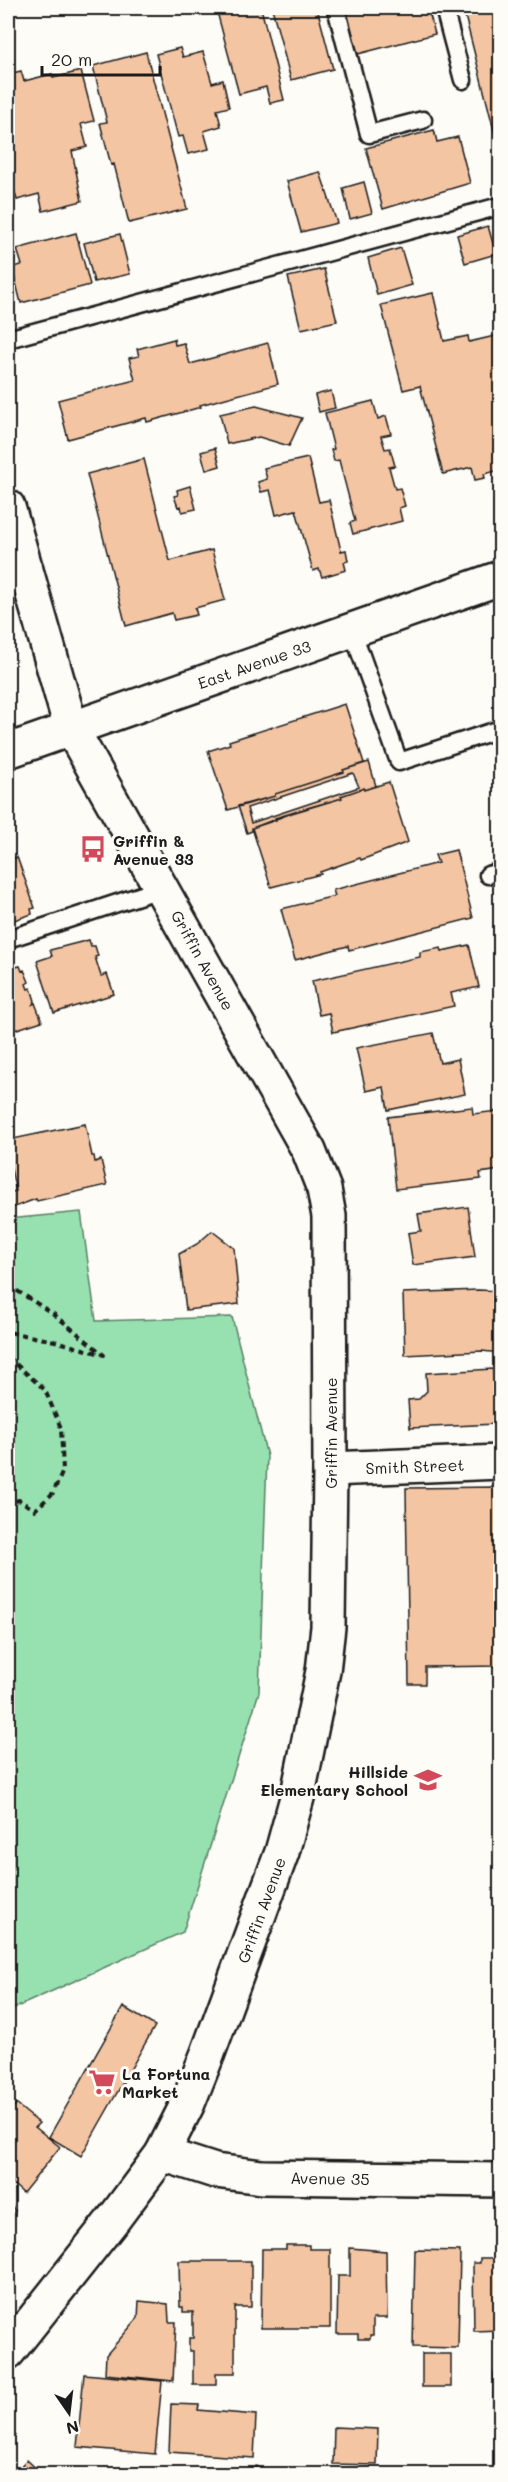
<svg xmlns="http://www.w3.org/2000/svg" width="508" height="2482" font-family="Mali,sans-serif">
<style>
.green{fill:#97e1b0;stroke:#5a7e66;stroke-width:1.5}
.building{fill:#f4c5a3;stroke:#1c1c1c;stroke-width:1.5;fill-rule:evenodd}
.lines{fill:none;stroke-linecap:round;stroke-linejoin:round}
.service-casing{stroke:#1c1c1c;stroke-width:21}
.minor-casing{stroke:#1c1c1c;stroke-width:38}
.tertiary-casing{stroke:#1c1c1c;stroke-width:38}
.path{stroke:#1c1c1c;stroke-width:4;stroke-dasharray:6 4.5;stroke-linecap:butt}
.service{stroke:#fdfcf7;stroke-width:16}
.minor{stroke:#fdfcf7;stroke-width:33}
.tertiary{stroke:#fdfcf7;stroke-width:33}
.labels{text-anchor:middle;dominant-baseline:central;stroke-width:6;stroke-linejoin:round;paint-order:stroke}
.street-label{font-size:16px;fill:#1c1c1c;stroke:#fdfcf7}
.poi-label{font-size:16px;font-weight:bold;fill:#1c1c1c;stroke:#fdfcf7;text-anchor:start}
</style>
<rect width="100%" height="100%" fill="#fdfcf7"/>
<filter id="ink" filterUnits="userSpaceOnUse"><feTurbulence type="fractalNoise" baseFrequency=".0167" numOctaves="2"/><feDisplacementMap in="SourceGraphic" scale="12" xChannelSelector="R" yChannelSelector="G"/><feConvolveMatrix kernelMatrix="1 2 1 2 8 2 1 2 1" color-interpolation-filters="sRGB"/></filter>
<g filter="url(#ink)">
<path class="green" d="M81 1212 96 1321 232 1317 267 1456 259 1692 183 1932 8 2011V1219Z"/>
<path class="building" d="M216 8H261L284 100 270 103 266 87 239 94Z
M272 8H317L333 69 291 80Z
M341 8H428L435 34 354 55Z
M463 8H500V154Z
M180 48 183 57 203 52 212 83 223 80 229 107 217 110 221 126 204 131 209 149 188 154 183 136 178 137 156 54Z
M146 52 187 209 129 223 114 164 111 165 100 123 107 122 93 66Z
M21 71 24 81 52 74 53 78 81 71 94 121 81 124 87 147 72 151 82 201 43 211 39 194 17 200 8 169V74Z
M434 130 437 142 458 137 470 183 383 209 366 148Z
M320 172 337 223 301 232 287 181Z
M364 182 372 213 350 219 343 188Z
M488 226 496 254 465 263 457 235Z
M76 233 90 285 21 303 12 267 22 265 17 249Z
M120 234 130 274 94 282 84 243Z
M401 248 412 285 377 295 368 258Z
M324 269 337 321 301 329 288 277Z
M433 293 444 341 468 336 469 342 495 336 500 362V470L484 474 485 478 475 480 472 467 443 474 420 386 403 390 381 305Z
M174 339 175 345 184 343 190 364 268 343 278 384 200 405 201 407 147 422 146 418 68 439 58 400 135 380 129 358 139 356 137 349Z
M331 391 335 408 319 412 315 395Z
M373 401 378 419 386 416 391 434 381 436 385 449 390 448 395 466 389 467 395 489 400 488 405 506 399 508 402 521 353 534 350 523 355 521 339 460 334 461 331 450 334 449 325 413Z
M256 406 302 418 289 446 259 437 227 444 220 414Z
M215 448 220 466 206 470 201 452Z
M308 458 319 502 329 500 341 551 346 550 348 561 344 562 346 570 322 577 319 569 313 571 296 510 276 515 270 490 261 492 258 482 267 479 264 468Z
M144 459 170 561 212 550 225 600 195 608 197 615 174 620 172 613 126 626 87 474Z
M190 486 196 509 182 512 181 506 178 507 174 496 178 495 177 490Z
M345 704 364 763 343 770 344 772 275 794V796L228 810 208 751 230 744 229 741Z
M369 762 376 786 364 790V788L341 796 342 798 275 818 276 820 252 828V831L247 833 238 806 275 796V794L344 772 343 770ZM353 773 359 787 251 823 247 808Z
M389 782 408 842 361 860 360 858 320 872 321 874 271 887 252 828 300 810 342 798 341 796 364 788V790Z
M456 850 473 918 349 950 348 946 295 960 281 909 335 896 333 890 438 863 435 855Z
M17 857 35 908 31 909 32 914 8 922V860Z
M89 940 91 946H95L98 956 95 957 101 976 107 974 114 994 54 1013 37 961 52 956 50 950Z
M469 945 479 987 451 993 454 1006 333 1032 329 1013 319 1015 312 981 420 957V952L441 948 442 951Z
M20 966 22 971 24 970 29 982 26 984 28 989 31 988 35 1001 33 1004 35 1003 42 1021 8 1032V969Z
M433 1033 440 1063 458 1059 465 1094 388 1110 384 1087 366 1091 356 1048Z
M472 1107 473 1114 498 1111 500 1130V1170L480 1173 481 1179 396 1189 388 1117Z
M85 1124 92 1156H94L95 1162 101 1160 107 1185 37 1201 36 1199 9 1209 8 1193 16 1191 8 1156V1140Z
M468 1207 475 1257 413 1265 408 1233 421 1231 418 1214Z
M212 1231 234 1248 239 1304 186 1310 179 1254 197 1244Z
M478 1290 500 1291V1353L482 1351 405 1355 403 1293Z
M493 1369 496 1424 410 1428 408 1400 419 1399 427 1391 426 1373Z
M500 1487V1666L425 1667V1684H409L406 1488Z
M123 2007 155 2026 81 2156 49 2137Z
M16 2104 39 2123 35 2127 60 2147 23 2193 8 2180V2114Z
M8 2200 15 2211 8 2219Z
M286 2245H309V2249H330V2328H261L262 2249H286Z
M350 2248 386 2251 387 2318H373V2335H370V2339H358V2334H337L338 2276H350Z
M415 2250 460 2251 458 2348 413 2347Z
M480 2258H500V2330L474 2331 473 2263H480Z
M179 2261H251V2307H235V2373H216V2385H193V2351H189V2338H193V2312H183V2307H180Z
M139 2301 168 2304 169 2322H176L173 2381 105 2374 106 2355 138 2318Z
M422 2354H451V2387H422Z
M494 2372H500V2408H493Z
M84 2374 162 2381 155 2454 77 2447Z
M171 2404 199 2405 198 2410 256 2415 254 2458 169 2452Z
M334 2427 378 2429 377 2465 333 2464Z
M27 2460 42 2474H14Z
M256 2466 267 2474H249Z"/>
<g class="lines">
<defs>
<path id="service" d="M336 8 369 134 423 120
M444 8 463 80
M8 339 500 206
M352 630 399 762 500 729
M488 875 500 872
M8 939 163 888"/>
<path id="minor" d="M8 751 500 578
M330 1469 500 1462
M162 2154 215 2171 262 2177 500 2180"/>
<path id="tertiary" d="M8 507 71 728 309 1151 324 1189 329 1216 330 1469 328 1627 323 1671 298 1794 282 1852 208 2053 188 2103 162 2154 115 2217 8 2352"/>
</defs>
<use href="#service" class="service-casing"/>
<use href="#minor" class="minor-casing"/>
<use href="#tertiary" class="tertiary-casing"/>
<path class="path" d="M8 1285 55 1315 104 1355 55 1341 8 1332
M8 1357 45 1390 61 1428 63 1471 53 1493 35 1510 19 1500 8 1503"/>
<use href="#service" class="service"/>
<use href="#minor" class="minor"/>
<use href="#tertiary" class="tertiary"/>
</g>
</g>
<defs>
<symbol id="bus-bare" viewBox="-9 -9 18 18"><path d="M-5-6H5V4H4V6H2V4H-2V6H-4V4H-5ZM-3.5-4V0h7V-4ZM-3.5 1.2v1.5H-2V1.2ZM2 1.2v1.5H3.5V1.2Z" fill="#d1495b" stroke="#fdfcf7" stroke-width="2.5" paint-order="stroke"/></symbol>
<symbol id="school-bare" viewBox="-9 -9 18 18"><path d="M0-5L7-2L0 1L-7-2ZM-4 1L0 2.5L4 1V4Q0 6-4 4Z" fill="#d1495b" stroke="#fdfcf7" stroke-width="2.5" paint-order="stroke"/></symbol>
<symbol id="supermarket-bare" viewBox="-9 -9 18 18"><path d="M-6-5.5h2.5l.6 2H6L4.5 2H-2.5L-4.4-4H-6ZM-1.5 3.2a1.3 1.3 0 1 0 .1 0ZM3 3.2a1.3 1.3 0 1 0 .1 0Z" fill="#d1495b" stroke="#fdfcf7" stroke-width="2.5" paint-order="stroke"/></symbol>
</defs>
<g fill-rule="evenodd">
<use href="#bus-bare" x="74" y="830" width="38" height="38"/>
<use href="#school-bare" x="409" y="1761" width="38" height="38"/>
<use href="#supermarket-bare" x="83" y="2063" width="38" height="38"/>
</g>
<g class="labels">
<g class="street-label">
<text transform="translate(254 664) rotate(-19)">East Avenue 33</text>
<text transform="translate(203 960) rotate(61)">Griffin Avenue</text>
<text transform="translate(330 1433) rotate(-90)">Griffin Avenue</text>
<text transform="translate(415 1466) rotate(-2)">Smith Street</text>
<text transform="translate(261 1910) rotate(-70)">Griffin Avenue</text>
<text transform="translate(330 2178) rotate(1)">Avenue 35</text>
</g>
<g class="poi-label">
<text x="113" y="840">Griffin &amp;<tspan x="113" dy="18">Avenue 33</tspan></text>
<text x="408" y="1771" text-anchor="end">Hillside<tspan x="408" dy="18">Elementary School</tspan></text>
<text x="122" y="2073">La Fortuna<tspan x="122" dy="18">Market</tspan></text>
</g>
</g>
<rect width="508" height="2482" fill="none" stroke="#fdfcf7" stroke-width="30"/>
<rect x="15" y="15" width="478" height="2452" fill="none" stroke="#1c1c1c" stroke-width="2" filter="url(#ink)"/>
<g transform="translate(69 2413) rotate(166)" stroke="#fdfcf7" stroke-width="4.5" paint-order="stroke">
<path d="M0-4.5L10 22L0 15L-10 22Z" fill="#1c1c1c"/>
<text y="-9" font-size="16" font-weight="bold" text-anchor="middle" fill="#1c1c1c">N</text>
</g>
<path d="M42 66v9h118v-9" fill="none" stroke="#1c1c1c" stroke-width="3"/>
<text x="51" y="66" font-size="18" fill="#1c1c1c" stroke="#fdfcf7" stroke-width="4.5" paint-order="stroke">20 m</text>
</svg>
